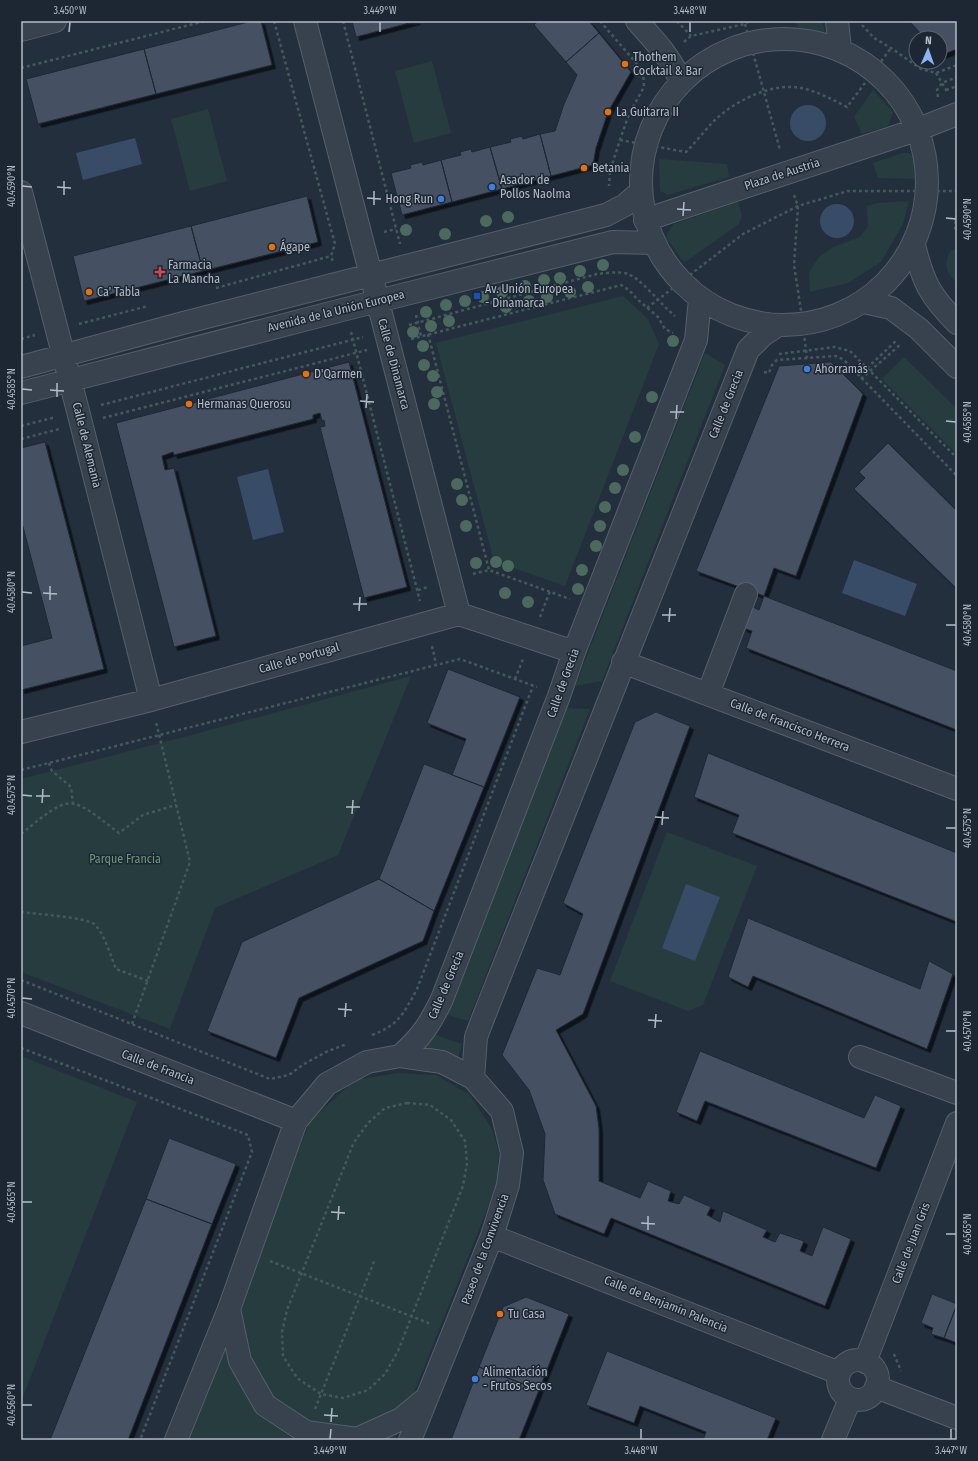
<svg xmlns="http://www.w3.org/2000/svg" width="978" height="1461" font-family="'Fira Sans Condensed',sans-serif">
<style>
.green{fill:#263c3f}
.water{fill:#394c67}
.building{fill:#455162;stroke:#1f2835;filter:url(#shadow)}
.lines{fill:none;stroke-linecap:round;stroke-linejoin:round}
.minor-casing{stroke:#565f6c;stroke-width:24}
.path{stroke:#44595c;stroke-width:2.5;stroke-dasharray:3 3;stroke-linecap:butt}
.minor{stroke:#38414e;stroke-width:22}
.tree{fill:#4b6a5d}
.ticks{fill:none;stroke:#b4bcc9;stroke-width:1.5}
.food-dot{fill:#e8710a;stroke:#1d2633;stroke-width:1.5}
.shop-dot{fill:#3f7fe0;stroke:#1d2633;stroke-width:1.5}
.health-dot{fill:#e0444e;stroke:#1d2633;stroke-width:1.5}
.transit-dot{fill:#1a4fb4;stroke:#1d2633;stroke-width:1.5}
.labels{text-anchor:middle;dominant-baseline:central;stroke-width:3;stroke-linejoin:round;paint-order:stroke}
.poi-label{font-size:12px;fill:#b4bcc9;stroke:#1d2633;text-anchor:start}
.street-label{font-size:12px;fill:#b4bcc9;stroke:#1d2633}
.park-label{font-size:12px;fill:#6b9a76;stroke:#1d2633}
.neatline{fill:none;stroke:#b4bcc9;stroke-width:1.5}
.ticks-label{font-size:10px;text-anchor:middle;fill:#b4bcc9}
</style>
<defs>
<filter id="shadow"><feDropShadow dx="3.5" dy="3.5" stdDeviation="0" flood-color="#0009"/></filter>
</defs>
<rect width="100%" height="100%" fill="#242f3e"/>
<path class="green" d="M795 21H822L825 32 801 31Z
M432 61 451 133 414 143 395 71Z
M873 90 893 112 888 126 862 134 854 117Z
M208 109 227 181 190 191 171 119Z
M902 153H909L914 158 917 179 878 178 873 163Z
M659 159 727 164 729 177 668 195 660 191Z
M909 201 903 224 881 262 848 283 810 292 809 272 819 257 833 247 860 237 868 226 867 206 877 203Z
M738 202 742 216 739 224 684 263 667 238V233L674 224Z
M957 249V279L955 281C945 271 944 264 950 251Z
M623 296 648 319 659 344 565 586 494 561 436 343Z
M705 353 725 365 602 681 575 686Z
M904 357 957 409V454L882 379Z
M411 676 338 855 215 908 170 1029 21 972V779L195 734Z
M566 708 590 709 468 1021 445 1014Z
M667 832 757 866 703 1005 688 1011 610 981Z
M436 1035 462 1044 458 1059 442 1052 425 1048Z
M21 1056 137 1102 21 1402Z
M397 1073 436 1075 470 1095 492 1129 499 1153 496 1187 395 1440H187L310 1121 355 1080Z"/>
<path class="water" d="M790 123a18 18 0 1 1 36 0a18 18 0 1 1-36 0Z
M135 138 142 164 83 180 76 153Z
M820 221a17 17 0 1 1 34 0a17 17 0 1 1-34 0Z
M268 469 284 532 253 540 237 477Z
M854 560 917 584 905 616 842 593Z
M686 884 720 897 695 961 662 948Z"/>
<path class="building" d="M252 21H261L272 65 156 94 144 49Z
M352 21H417L356 37Z
M538 21H589L599 33 566 62 534 25Z
M911 21H957V49L942 55 940 53V38H925L910 22Z
M599 33 631 72 608 112 596 148 593 165 551 176 540 134 555 131 564 104 577 75 566 62Z
M144 49 156 94 38 124 26 79Z
M540 134 551 176 502 189 490 147 511 142 510 139 522 136 523 139Z
M490 147 502 189 452 202 441 160 461 155 460 152 471 149 472 152Z
M441 160 452 202 402 215 391 173 411 168 410 165 422 162 423 165Z
M307 196 318 242 203 271 191 226Z
M191 226 203 271 84 301 73 256Z
M349 362 407 587 364 598 320 427 325 426 324 420 322 421 320 413 313 415V419L174 455 173 452 162 456 165 470 174 468 216 636 174 647 116 423Z
M831 362 863 394 796 576 774 568 764 596 696 571 779 366Z
M45 442 104 669 21 690V646L52 638 21 519V448Z
M888 443 957 511V589L854 489 865 478 859 472Z
M764 596 957 671V730L746 648 752 631 743 628 751 606 759 610Z
M448 669 520 697 484 787 452 775 466 739 427 723Z
M656 712 690 726 583 1014 556 1030 596 1106 599 1129V1181L640 1198 648 1181 671 1191 668 1201 679 1204 684 1195 711 1207 707 1215 720 1222 723 1211 767 1230 763 1237 775 1242 780 1233 804 1241 800 1251 812 1256 823 1227 851 1239 825 1306 611 1218 604 1234 555 1214 543 1180 545 1134 529 1090 502 1055 537 968 560 975 583 914 563 903 635 722Z
M708 753 957 853V922L732 833 739 815 694 797Z
M424 764 484 787 434 911 379 879Z
M379 879 434 911 423 941 299 998 276 1058 207 1031 242 942Z
M748 918 920 989 929 961 953 974 927 1049 753 976 748 987 728 977Z
M700 1051 864 1118 875 1095 901 1106 876 1168 705 1101 697 1121 676 1112Z
M169 1138 236 1164 212 1224 146 1199Z
M146 1199 212 1224 128 1440H50Z
M932 1294 957 1304 944 1338 931 1334 933 1328 921 1323Z
M526 1297 569 1314 539 1390 479 1367 503 1307Z
M957 1305V1343L944 1338Z
M607 1351 776 1418 767 1440H703L706 1432 640 1406 634 1423 586 1405Z
M479 1367 539 1390 519 1440H451Z"/>
<g class="lines">
<defs>
<path id="minor" d="M305 21 459 614
M637 21C655 41 671 58 681 82
M837 21 840 49
M21 30 55 21
M641 182a143 143 0 1 1 286 0a143 143 0 1 1-286 0Z
M21 192 78 411 151 700
M645 220 919 129 957 114
M914 245C923 282 930 296 957 323
M864 302 891 308 919 329 957 367
M21 367 183 323 606 215 625 205 640 192
M21 393 346 309 613 242 654 243
M623 662 957 789
M708 694 746 594
M21 732 151 700 459 614 574 652
M21 1013 296 1121
M400 1056C421 1038 430 1024 442 999L559 696 574 652 696 340 700 299
M860 1057 957 1093
M473 1078 476 1037 484 1016 748 350 763 335 778 325
M492 1236 839 1373
M229 1309 240 1361 265 1405 306 1432 357 1439 401 1419 424 1400
M838 1380a20 20 0 1 1 40 0a20 20 0 1 1-40 0Z
M865 1362 957 1123
M876 1387 957 1418
M176 1440 229 1309 296 1121 327 1084 367 1062 400 1056 442 1062 473 1078 502 1111 512 1153 508 1185 492 1236 410 1440
M833 1440 850 1399"/>
</defs>
<use href="#minor" class="minor-casing"/>
<path class="path" d="M274 21 335 244 331 256 333 262
M343 21 400 244
M600 21 643 71 644 87 629 114 620 140 610 171 609 186
M677 21 691 36
M745 24 780 150
M862 25 874 38 891 48 921 69 936 73 957 65
M684 42 691 36 745 24 749 21
M21 68 205 21
M936 73 948 93
M946 90 957 86
M938 97 937 90 942 83 957 77
M620 140 686 152C696 142 705 130 715 120 735 101 772 82 802 88 818 92 832 99 847 107L891 48
M794 195 798 206 794 265 802 317
M957 209 955 228 957 230
M384 232 396 229
M216 288 331 256
M647 308 743 234 798 206 848 191H957
M416 315 421 336
M79 324 148 306
M409 325 597 274C607 273 619 271 628 274 643 280 661 305 675 316
M803 326 807 358
M351 332 420 601
M428 334 489 570
M21 339 35 335
M411 339 621 285 629 290 637 299 658 317 665 329 673 333
M779 354 835 347 850 351 957 458
M867 368 896 341
M764 372 769 373 772 365 777 360 836 356 844 360 957 476
M861 379 901 344
M101 405 363 337
M103 418 367 350
M21 426 56 417
M21 439 59 429
M473 574 489 570 570 599
M418 590 428 587
M540 617 550 591
M432 646 436 664
M515 679 523 659
M49 763 52 771 71 787 73 803
M21 770 460 659 537 687
M21 834C72 793 68 794 119 833L143 815 176 805
M21 912C36 914 84 917 94 924 104 932 111 957 116 969L148 981
M21 980 270 1079 289 1075 304 1064 328 1051 347 1044
M132 1024 190 862 156 722
M372 1035C399 1025 404 1013 417 989L533 686
M21 1048 248 1135 252 1152 140 1440
M407 1103 430 1105 451 1120 465 1141 467 1163 463 1186 398 1351 385 1374 368 1390 343 1398 321 1394 297 1378 283 1356 282 1332 287 1310 354 1142 368 1123 385 1108Z
M270 1261 431 1324
M894 1354 901 1371
M315 1409 375 1259"/>
<use href="#minor" class="minor"/>
</g>
<g class="tree">
<circle cx="508" cy="217" r="6"/>
<circle cx="486" cy="221" r="6"/>
<circle cx="406" cy="230" r="6"/>
<circle cx="445" cy="234" r="6"/>
<circle cx="603" cy="265" r="6"/>
<circle cx="580" cy="271" r="6"/>
<circle cx="560" cy="278" r="6"/>
<circle cx="544" cy="280" r="6"/>
<circle cx="525" cy="286" r="6"/>
<circle cx="588" cy="287" r="6"/>
<circle cx="502" cy="292" r="6"/>
<circle cx="570" cy="292" r="6"/>
<circle cx="483" cy="297" r="6"/>
<circle cx="547" cy="297" r="6"/>
<circle cx="465" cy="301" r="6"/>
<circle cx="529" cy="301" r="6"/>
<circle cx="446" cy="305" r="6"/>
<circle cx="506" cy="307" r="6"/>
<circle cx="426" cy="312" r="6"/>
<circle cx="449" cy="321" r="6"/>
<circle cx="431" cy="326" r="6"/>
<circle cx="413" cy="332" r="6"/>
<circle cx="673" cy="341" r="6"/>
<circle cx="423" cy="346" r="6"/>
<circle cx="424" cy="365" r="6"/>
<circle cx="433" cy="376" r="6"/>
<circle cx="437" cy="392" r="6"/>
<circle cx="652" cy="397" r="6"/>
<circle cx="434" cy="404" r="6"/>
<circle cx="635" cy="437" r="6"/>
<circle cx="623" cy="470" r="6"/>
<circle cx="457" cy="484" r="6"/>
<circle cx="615" cy="488" r="6"/>
<circle cx="462" cy="500" r="6"/>
<circle cx="605" cy="507" r="6"/>
<circle cx="466" cy="526" r="6"/>
<circle cx="600" cy="526" r="6"/>
<circle cx="596" cy="546" r="6"/>
<circle cx="496" cy="562" r="6"/>
<circle cx="476" cy="563" r="6"/>
<circle cx="508" cy="566" r="6"/>
<circle cx="582" cy="570" r="6"/>
<circle cx="578" cy="589" r="6"/>
<circle cx="505" cy="593" r="6"/>
<circle cx="528" cy="602" r="6"/>
</g>
<path class="ticks" d="M69 32 70 22M380 32V22M690 32V22M22 186 32 187M57 187 71 188M64 195V181M367 198 381 199M374 205V191M677 209 691 210M683 216 684 202M946 218 956 219M22 389 32 390M50 390 64 391M57 397V383M360 401 374 402M366 408 367 394M670 412H684M676 419 677 405M946 421 956 422M22 592 32 593M43 593 57 594M50 600V586M353 604H367M359 611 360 597M662 615H676M669 622 670 608M946 625H956M22 795 32 796M36 796H50M42 803 43 789M346 807H360M352 814 353 800M655 817 669 818M662 825 663 811M946 828H956M22 998 32 999M338 1009 352 1010M345 1017 346 1003M648 1020 662 1021M655 1028 656 1014M946 1031H956M22 1202H32M331 1212 345 1213M338 1220 339 1206M641 1223 655 1224M648 1230V1216M946 1234H956M22 1405H32M324 1415 338 1416M331 1422 332 1408M330 1439 331 1429M641 1439V1429M951 1439V1429"/>
<g class="food-dot">
<circle cx="625" cy="64" r="4"/>
<circle cx="608" cy="112" r="4"/>
<circle cx="584" cy="168" r="4"/>
<circle cx="272" cy="247" r="4"/>
<circle cx="89" cy="292" r="4"/>
<circle cx="306" cy="374" r="4"/>
<circle cx="189" cy="404" r="4"/>
<circle cx="500" cy="1314" r="4"/>
</g>
<g class="shop-dot">
<circle cx="492" cy="187" r="4"/>
<circle cx="441" cy="199" r="4"/>
<circle cx="807" cy="369" r="4"/>
<circle cx="475" cy="1379" r="4"/>
</g>
<path class="health-dot" d="M158 266h4v4h4v4h-4v4h-4v-4h-4v-4h4z"/>
<rect class="transit-dot" x="473" y="292" width="8" height="8" rx="2"/>
<g class="labels">
<g class="poi-label">
<text x="633" y="57">Thothem<tspan x="633" dy="14">Cocktail &amp; Bar</tspan></text>
<text x="616" y="112">La Guitarra II</text>
<text x="592" y="168">Betania</text>
<text x="500" y="180">Asador de<tspan x="500" dy="14">Pollos Naolma</tspan></text>
<text x="433" y="199" text-anchor="end">Hong Run</text>
<text x="280" y="247">Ágape</text>
<text x="168" y="265">Farmacia<tspan x="168" dy="14">La Mancha</tspan></text>
<text x="485" y="289">Av. Unión Europea<tspan x="485" dy="14">- Dinamarca</tspan></text>
<text x="97" y="292">Ca' Tabla</text>
<text x="815" y="369">Ahorramás</text>
<text x="314" y="374">D'Qarmen</text>
<text x="197" y="404">Hermanas Querosu</text>
<text x="508" y="1314">Tu Casa</text>
<text x="483" y="1372">Alimentación<tspan x="483" dy="14">- Frutos Secos</tspan></text>
</g>
<g class="street-label">
<text transform="translate(782 174) rotate(-18)">Plaza de Austria</text>
<text transform="translate(336 311) rotate(-14)">Avenida de la Unión Europea</text>
<text transform="translate(394 364) rotate(75)">Calle de Dinamarca</text>
<text transform="translate(726 404) rotate(-68)">Calle de Grecia</text>
<text transform="translate(87 445) rotate(76)">Calle de Alemania</text>
<text transform="translate(299 658) rotate(-16)">Calle de Portugal</text>
<text transform="translate(563 683) rotate(-70)">Calle de Grecia</text>
<text transform="translate(790 725) rotate(21)">Calle de Francisco Herrera</text>
<text transform="translate(446 985) rotate(-67)">Calle de Grecia</text>
<text transform="translate(158 1067) rotate(21)">Calle de Francia</text>
<text transform="translate(911 1243) rotate(-69)">Calle de Juan Gris</text>
<text transform="translate(485 1249) rotate(-70)">Paseo de la Convivencia</text>
<text transform="translate(666 1304) rotate(22)">Calle de Benjamín Palencia</text>
</g>
<g class="park-label">
<text x="125" y="859">Parque Francia</text>
</g>
</g>
<rect width="978" height="1461" fill="none" stroke="#1d2633" stroke-width="44"/>
<g transform="translate(928 50) rotate(2)"><circle r="19" fill="#1d2633" stroke="#59626f"/>
<path d="M0-3L7 15L0 10L-7 15Z" fill="#8ab4f8"/>
<text y="-6" font-size="11" font-weight="bold" text-anchor="middle" fill="#b4bcc9">N</text>
</g>
<rect x="22" y="22" width="934" height="1417" class="neatline"/>
<g class="ticks-label">
<text x="70" y="14">3.450°W</text>
<text x="380" y="14">3.449°W</text>
<text x="690" y="14">3.448°W</text>
<text transform="translate(11 186) rotate(-90)" y="4">40.4590°N</text>
<text transform="translate(967 219) rotate(-90)" y="4">40.4590°N</text>
<text transform="translate(11 389) rotate(-90)" y="4">40.4585°N</text>
<text transform="translate(967 422) rotate(-90)" y="4">40.4585°N</text>
<text transform="translate(11 592) rotate(-90)" y="4">40.4580°N</text>
<text transform="translate(967 625) rotate(-90)" y="4">40.4580°N</text>
<text transform="translate(11 795) rotate(-90)" y="4">40.4575°N</text>
<text transform="translate(967 828) rotate(-90)" y="4">40.4575°N</text>
<text transform="translate(11 998) rotate(-90)" y="4">40.4570°N</text>
<text transform="translate(967 1031) rotate(-90)" y="4">40.4570°N</text>
<text transform="translate(11 1202) rotate(-90)" y="4">40.4565°N</text>
<text transform="translate(967 1234) rotate(-90)" y="4">40.4565°N</text>
<text transform="translate(11 1405) rotate(-90)" y="4">40.4560°N</text>
<text x="330" y="1454">3.449°W</text>
<text x="641" y="1454">3.448°W</text>
<text x="951" y="1454">3.447°W</text>
</g>
</svg>
